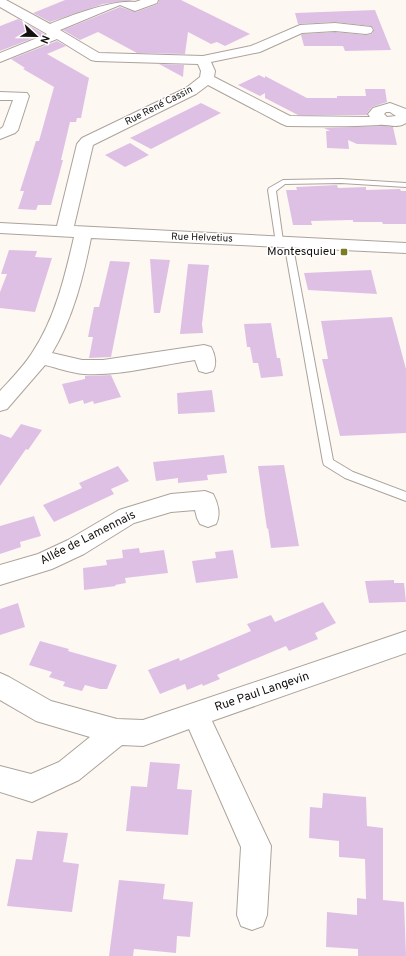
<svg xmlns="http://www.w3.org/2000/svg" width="406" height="956" font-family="Overpass,sans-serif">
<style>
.building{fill:#dfc0e5}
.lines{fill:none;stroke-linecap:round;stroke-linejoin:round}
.lane-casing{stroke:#aca39b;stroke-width:2}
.street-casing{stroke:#aca39b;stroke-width:2}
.lane{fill:#fff;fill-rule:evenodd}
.street{fill:#fff;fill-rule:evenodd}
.poi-dot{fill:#7c7c24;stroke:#fff;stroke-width:1.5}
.labels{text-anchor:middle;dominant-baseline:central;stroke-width:3;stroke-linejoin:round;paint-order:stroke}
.far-street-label{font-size:10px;fill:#14110f;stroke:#fff}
.poi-label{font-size:12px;fill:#14110f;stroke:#fff;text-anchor:end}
.street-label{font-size:12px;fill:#14110f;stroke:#fff}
</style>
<rect width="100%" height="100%" fill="#fef8f3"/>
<path class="building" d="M65 0H136L103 4 50 22 33 13Z
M159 0H181L250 34 225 46 217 42 211 44 188 32 185 54 137 53 98 32 80 40 63 30 120 7 136 12 158 4Z
M375 10 391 50 345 51 343 46H304L301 35 302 34 335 32 366 35 372 34 374 29 371 26 335 22 298 24 295 13Z
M18 19 44 34 0 51V26Z
M57 41 66 46 47 54 89 78 81 118H77L76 122H70L61 160H63L51 205H38L36 210 18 209 24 191H20L36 141H39L54 87 23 69 25 68 11 59Z
M159 64 184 65 183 77Z
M259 75 265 78V76L307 98H337V96H366L365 89H385L387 102 372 107 367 113V115H298L265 98V93L260 96 238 85Z
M201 103 221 113 151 149 130 138Z
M383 126 393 127 397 145 357 144 348 140 349 149 327 148 326 131H330L324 128Z
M130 143 149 155 125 167 105 155Z
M337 185 338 188 366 187V190L400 189 401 191H406V224H383L382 222H353V220L311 221 312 225H293L286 190H297L296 187Z
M9 250 37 251 35 257 52 258 35 312 0 308V292L7 274H1Z
M150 259 170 260 160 313H154Z
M110 261 130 262 111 357 89 358 93 337H88L94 307H99Z
M188 264 209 265 202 324 203 333 180 334Z
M371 270 377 294 308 290 304 273Z
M392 317 406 369V433L340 436 322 359H328L321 321Z
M271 323 277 358H280L283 376 261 378 258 363H253L250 347H247L244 324Z
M111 375 121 397 94 404 93 401 84 404 83 400 69 404 62 384 85 379V376Z
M212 390 215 412 178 414 177 393Z
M21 424 42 430 28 450 26 449 0 486V434L11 438Z
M224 455 227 473 207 475 208 480 178 483V478L156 481 153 462Z
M284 465 299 546 271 548 268 528 267 529 258 466Z
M118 466 129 481 111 489 114 494 54 522 43 505 82 488 79 483Z
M34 516 41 536 20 542 21 547 0 554V526Z
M139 548 140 553 164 550 168 573 125 578 126 583 115 585 116 586 84 590 83 568 107 565 106 560 123 558 122 550Z
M233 550 238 578 196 583 192 561 216 558 215 552Z
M394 580V583H404L406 602 369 603 365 581Z
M323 602 336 623 315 633 318 639 289 651 286 646 217 675 220 679 203 686 202 684 187 690 185 684 160 694 148 670 179 658 180 661 251 631 247 624 271 615 275 622Z
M18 603 25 627 0 635V609Z
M40 641 69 649 68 651 117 665 107 689H100L85 685 82 691 63 686 65 682 49 677 52 672 29 665Z
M150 762 180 764 177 789 192 790 188 835 126 831 131 786 147 787Z
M323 793 366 797 367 826 383 828V900L404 902 406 956H358V949L326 947 327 912 357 915V898L366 899 365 859 339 857V841L309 838 310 807 322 808Z
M37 831 68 833 63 862 79 864 72 912 7 906 16 859 32 860Z
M119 880 165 884 163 899 193 902 190 937 177 936 176 953 134 949 133 956H109Z"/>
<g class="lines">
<defs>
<path id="lane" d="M341 179 406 183V187L341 183 285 184 276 191 283 241 279 244 276 243 268 190 269 188 283 180Z
M288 239 292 242 333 460 353 472 406 492V501L345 478 324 465 323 462 284 242Z"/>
<path id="street" d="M0 0H6L50 24C72 15 112 0 135 2L141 0H158L157 3 135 11 120 5 60 30 99 53 203 56 251 46 300 25 335 23 371 27 373 30 371 33 366 34 335 31 302 33 260 52 211 62 215 71 214 77 290 116 370 117 368 114 373 108 390 103 406 109V123C396 129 389 124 379 125 349 127 318 126 287 126L282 124 208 85 196 94 93 145 74 226 406 243V253L91 238C83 278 73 318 52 353L82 360H103L204 345 211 347C215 354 217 364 213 371L206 373 199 371 195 360C159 365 121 376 84 374 71 373 58 368 45 365L7 409 0 411V391C11 379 23 367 32 353 55 319 65 276 74 237L0 233V223L57 226 77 144 82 138 186 88 200 77 201 71 198 64 96 61 91 60 57 39 0 62V53L47 34 0 7ZM386 112H390L396 116 387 117 384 114Z
M0 92 27 93 29 96 18 130 15 133 0 139V129L3 127 13 100H0Z
M205 491 213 494C218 503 221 515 216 524L208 527 200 524 197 518 195 510 171 512 134 523 84 554 52 569 0 585V565L38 554 68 540 119 510 171 494Z
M406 631V653L212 721 271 846 267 915 263 926 252 930 241 926 237 915 241 847 189 729 143 746 122 745 79 780 32 802 0 792V766L31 774 59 762 90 737 36 721 0 700V673L9 677 51 701 117 719 143 720Z"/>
</defs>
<use href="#lane" class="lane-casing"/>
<use href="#street" class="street-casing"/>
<use href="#lane" class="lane"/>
<use href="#street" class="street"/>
</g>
<rect class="poi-dot" x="340" y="248" width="8" height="8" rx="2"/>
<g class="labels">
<g class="far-street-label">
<text transform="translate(159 106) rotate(-27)">Rue René Cassin</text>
<text transform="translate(202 238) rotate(2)">Rue Helvetius</text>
</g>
<g class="poi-label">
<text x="336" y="252">Montesquieu</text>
</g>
<g class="street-label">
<text transform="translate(88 538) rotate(-27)">Allée de Lamennais</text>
<text transform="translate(262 692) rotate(-19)">Rue Paul Langevin</text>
</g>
</g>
<g transform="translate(36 36) rotate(112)" stroke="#ffffff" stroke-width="3" paint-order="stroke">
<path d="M0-3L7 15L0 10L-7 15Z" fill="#14110f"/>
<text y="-6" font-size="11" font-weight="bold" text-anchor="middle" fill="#14110f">N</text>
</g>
</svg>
